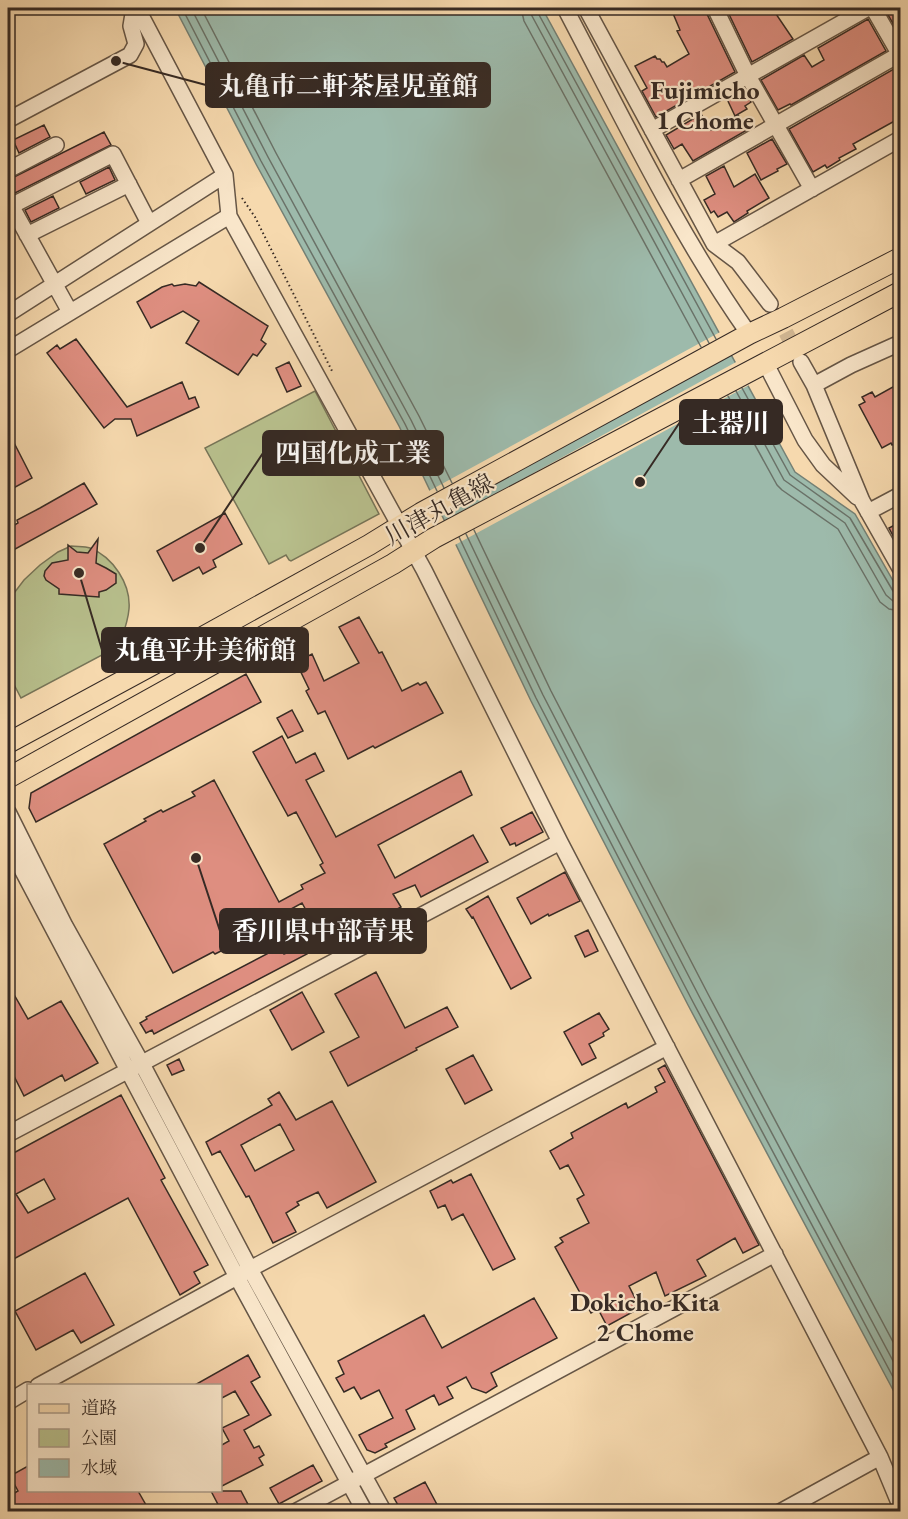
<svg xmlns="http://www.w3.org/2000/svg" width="908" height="1519" font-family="'EB Garamond','Noto Serif JP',serif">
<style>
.green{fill:#b8c08d;stroke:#777558;stroke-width:1.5}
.water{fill:#9dbaab;stroke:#748075;stroke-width:1.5}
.pier{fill:#f6d9ae}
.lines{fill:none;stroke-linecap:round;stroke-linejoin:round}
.shore{stroke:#6a7268;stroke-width:1.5}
.building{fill:#de8e80;stroke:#362a24;stroke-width:1.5;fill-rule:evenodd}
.minor-tunnel{stroke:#d0b692;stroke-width:15;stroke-dasharray:15 8;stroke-linecap:butt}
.minor-casing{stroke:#665646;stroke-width:18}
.major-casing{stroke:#362a24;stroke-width:22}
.path{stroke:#362a24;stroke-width:2;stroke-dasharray:1.5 3;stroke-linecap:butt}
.minor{stroke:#f9e6ca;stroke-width:15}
.major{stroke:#f6d9ae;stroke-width:20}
.labels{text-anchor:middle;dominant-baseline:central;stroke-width:4.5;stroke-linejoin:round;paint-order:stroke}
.street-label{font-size:24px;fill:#362a24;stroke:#f9e6ca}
.neighbourhood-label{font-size:26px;font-weight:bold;fill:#362a24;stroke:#f9e6ca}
.leader{fill:none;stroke:#362a24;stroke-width:2}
.callout-dot{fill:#362a24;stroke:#f9e6ca;stroke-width:2}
.callout{fill:#362a24;stroke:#362a24;stroke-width:2}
.callout-label{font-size:26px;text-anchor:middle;font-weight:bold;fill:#fff}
</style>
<rect width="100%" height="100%" fill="#f6d9ae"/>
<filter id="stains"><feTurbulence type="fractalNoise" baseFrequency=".00333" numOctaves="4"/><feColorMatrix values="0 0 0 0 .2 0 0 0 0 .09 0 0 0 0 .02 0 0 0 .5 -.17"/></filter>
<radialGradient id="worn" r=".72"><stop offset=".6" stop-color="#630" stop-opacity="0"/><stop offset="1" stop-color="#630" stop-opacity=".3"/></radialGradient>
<path class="green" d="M315 391 379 514 291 561 289 560 286 555 269 564 205 448Z
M71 546C77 547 84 546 90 548 113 557 131 584 129 609 128 622 123 634 119 646L21 698 8 673V601L24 580 40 565 58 552Z"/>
<path class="water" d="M175 8H542L795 472 855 514 900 593V1403L688 1005 531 701 399 426 256 164Z"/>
<path class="pier" d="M722 331 733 352 438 514 427 492Z
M738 361 751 384 453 546 442 523Z"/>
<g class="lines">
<path class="shore" d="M182 8 261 161 405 424 437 491
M191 8 268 157 411 420 444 488
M201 8 276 153 419 416 452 483
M521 8 524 21 701 347
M530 8 532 16 709 343
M537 8 538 13 716 339
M742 388 790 475 850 518 893 591 896 594H900
M736 391 784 480 845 523 886 595 893 601 900 602
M728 396 777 485 782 490 838 529 880 602 889 609 900 611
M474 530 551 691 708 994 900 1355
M466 534 543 695 700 998 900 1374
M459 537 536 698 693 1002 900 1390"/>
</g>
<path class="building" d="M678 8H705L706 12 735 72 656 117 642 91 647 88 635 66 655 56 657 59H660L662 62H664L667 67 689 54 677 31 680 30 672 11Z
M726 8H772L793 39 752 62Z
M884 8H900V24L895 27Z
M868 19 886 51 791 105 790 104 778 110 761 80 804 55 812 67 824 60 818 48Z
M899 66 900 69V118L853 144 856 149 839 158 840 160 827 168 825 165 813 172 789 129Z
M744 89 751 102 745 106 747 109 735 116 727 99Z
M701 114 711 130 738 115 747 130 693 161 682 144 674 149 666 135Z
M44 125 50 137 19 153 13 140Z
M104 132 111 145 15 193 10 191 8 186V180Z
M772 139 787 164 777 169 778 171 761 180 747 153Z
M724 166 734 187 755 174 769 198 747 211 748 213 734 222 727 212 718 217 714 211 711 213 704 200 715 194 706 176Z
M109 167 115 180 86 194 80 182Z
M53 196 59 208 31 222 25 210Z
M199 282 268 326 261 340 266 344 257 356 253 354 238 375 186 343 199 321 183 311 151 328 137 302 162 287 172 284 174 286 185 284 196 286Z
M76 339 127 407 182 382 189 399 195 397 199 407 137 436 131 419H115L104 428 47 353 57 345 60 349Z
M289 362 301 386 287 392 276 368Z
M900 383V441L892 445 891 443 882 448 859 405 865 402 862 397 872 392 875 397Z
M8 431 32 478 8 491Z
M84 483 97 504 8 553V529L18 523 17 520 40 508Z
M225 513 242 544 213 560 216 567 203 574 199 567 173 581 157 551Z
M900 522V549L889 528Z
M98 539 96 563 106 568 116 574V583L106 590 99 592V597L59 594V589L46 580 44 576 45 571 52 563 68 560V545L77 552 88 553Z
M359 617 379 653 382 652 402 691 418 683 420 685 426 682 443 713 375 748 373 746 348 759 325 711 318 714 306 691 309 689 296 662 312 654 324 681 359 663 339 627Z
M246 674 261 702 36 822 29 808 31 793Z
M292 710 303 731 288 738 277 718Z
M282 736 296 763 315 753 324 771 306 780 336 837 461 771 472 795 378 845 395 878 473 835 488 862 421 897 415 885 393 894 401 907 327 948 302 903 256 928 258 931 243 940 215 954 213 952 173 973 104 844 146 821 144 819 161 810 163 812 195 796 192 792 214 780 279 902 303 889 301 885 325 873 320 865 323 863 296 812 288 816 253 752Z
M532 812 543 832 516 846 515 843 510 845 501 828Z
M565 872 580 901 549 916 548 914 531 924 517 898Z
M488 896 531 978 511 989 473 917 472 918 466 909Z
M588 930 598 951 585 957 575 936Z
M303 946 307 954 154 1034 152 1030 146 1033 140 1023 147 1019 146 1017 280 947 284 954Z
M376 972 405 1028 447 1007 458 1027 416 1048 417 1050 348 1086 330 1052 359 1037 335 994Z
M8 984 28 1019 61 1001 98 1063 65 1081 62 1075 24 1096 8 1064Z
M302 992 324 1032 292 1050 270 1010Z
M599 1013 609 1029 603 1033 604 1036 589 1044 596 1058 582 1065 564 1032Z
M473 1055 492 1090 465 1104 446 1069Z
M179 1059 184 1070 172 1075 167 1065Z
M665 1065 759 1245 743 1253 735 1238 697 1260 706 1276 665 1296 656 1272 629 1286 640 1308 607 1326 598 1309 591 1313 555 1247 563 1242 560 1238 589 1223 577 1199 584 1195 568 1165 560 1169 550 1151 573 1138 571 1133 626 1103 628 1108 657 1092 655 1087 665 1082 658 1069Z
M279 1092 296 1120 332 1101 376 1182 327 1208 318 1192 297 1202 299 1205 286 1213 296 1232 273 1243 249 1196 246 1197 220 1151 212 1155 206 1142 272 1105 268 1099ZM280 1124 294 1150 255 1171 241 1145Z
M121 1095 165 1178 161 1180 208 1265 194 1272 200 1283 180 1295 128 1198 8 1262V1156ZM44 1179 55 1199 28 1213 16 1194Z
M471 1174 515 1259 493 1270 463 1214 452 1220 445 1205 438 1208 430 1191 451 1180 453 1183Z
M85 1273 114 1325 81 1343 73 1330 36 1350 15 1311Z
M534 1298 557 1338 491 1373 497 1386 486 1393 472 1388 466 1377 447 1387 453 1398 439 1405 434 1395 406 1410 415 1429 385 1444 387 1447 375 1453 367 1450 359 1435 393 1418 379 1390 361 1399 354 1387 344 1392 336 1378 344 1374 338 1361 424 1315 442 1348Z
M248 1355 260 1377 251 1382 271 1415 244 1430 254 1448 259 1446 264 1455 259 1458 263 1465 220 1487V1446L229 1441 222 1428 249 1415 235 1391 220 1399V1386H193Z
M313 1465 322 1481 279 1504 270 1488Z
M28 1466V1491H138L146 1505 134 1512H8V1497L18 1491 10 1476Z
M425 1482 441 1512H402L394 1498Z
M211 1491H241L252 1512H222Z"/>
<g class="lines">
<path class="minor-tunnel" d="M775 312 799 357"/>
<defs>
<path id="minor" d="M137 8 225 175 229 216 424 570 560 842 880 1457 900 1505
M565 8C623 118 677 232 749 334
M586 8 714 244 738 262 770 304
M715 8 748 76 812 189
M873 8 900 55
M8 120 130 55 136 44 131 26 134 8
M652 130 868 8
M8 170 56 145
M679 180 900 54
M8 200 70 312
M11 206 113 154 149 223
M27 235 129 184
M714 244 900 139
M8 314 225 175
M8 350 229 216
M801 362 814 385 862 501 900 568
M766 364 805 440 823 465 857 497
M814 385 851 365 900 343
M868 512 900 495
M8 812 65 926 142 1064 250 1269 384 1512
M8 843 237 1277 365 1512
M8 1134 560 842
M38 1386 237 1277 250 1269 667 1047
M8 1402 28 1390
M295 1512 775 1254
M780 1512 880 1457"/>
<path id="major" d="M8 743 154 664 369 545 421 513 749 334 783 318 900 258
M8 778 393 564 434 538 900 292"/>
</defs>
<use href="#minor" class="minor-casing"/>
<use href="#major" class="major-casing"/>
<path class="path" d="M242 198 255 217 332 371"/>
<use href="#minor" class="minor"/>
<use href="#major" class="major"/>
</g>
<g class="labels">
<g class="street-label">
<text transform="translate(439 509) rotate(-29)">川津丸亀線</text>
</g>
<g class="neighbourhood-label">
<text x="705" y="90">Fujimicho<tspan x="705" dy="30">1 Chome</tspan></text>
<text x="645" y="1302">Dokicho-Kita<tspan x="645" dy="30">2 Chome</tspan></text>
</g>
</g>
<path class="leader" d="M116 61L206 85M640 482L680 422M200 548L263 453M79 573L102 650M196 858L220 931"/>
<g class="callout-dot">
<circle cx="116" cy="61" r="6"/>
<circle cx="640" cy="482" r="6"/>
<circle cx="200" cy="548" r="6"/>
<circle cx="79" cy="573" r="6"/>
<circle cx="196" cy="858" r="6"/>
</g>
<g class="callout">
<rect x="206" y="63" width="284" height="44" rx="6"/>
<rect x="680" y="400" width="102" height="44" rx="6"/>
<rect x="263" y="431" width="180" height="44" rx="6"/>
<rect x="102" y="628" width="206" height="44" rx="6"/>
<rect x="220" y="909" width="206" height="44" rx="6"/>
</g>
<g class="callout-label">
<text x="348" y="95">丸亀市二軒茶屋児童館</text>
<text x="731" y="432">土器川</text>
<text x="353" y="462">四国化成工業</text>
<text x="205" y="659">丸亀平井美術館</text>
<text x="323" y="940">香川県中部青果</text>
</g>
<rect width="908" height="1519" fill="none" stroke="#f6d9ae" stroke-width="30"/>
<rect x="9" y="9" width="890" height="1501" fill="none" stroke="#362a24" stroke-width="3"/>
<rect x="15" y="15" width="878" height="1489" fill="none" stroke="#362a24" stroke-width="1.5"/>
<rect x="27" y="1384" width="195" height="108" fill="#f9e6ca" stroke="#ab9b88" stroke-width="1.5"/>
<rect x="39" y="1404" width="30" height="9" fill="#f6d9ae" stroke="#ab9b88" stroke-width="1.5"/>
<text x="81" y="1414" font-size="18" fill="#362a24">道路</text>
<rect x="39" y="1429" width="30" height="18" fill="#b8c08d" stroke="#ab9b88" stroke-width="1.5"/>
<text x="81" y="1444" font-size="18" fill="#362a24">公園</text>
<rect x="39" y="1459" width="30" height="18" fill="#9dbaab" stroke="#ab9b88" stroke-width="1.5"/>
<text x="81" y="1474" font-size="18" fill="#362a24">水域</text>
<rect width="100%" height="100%" filter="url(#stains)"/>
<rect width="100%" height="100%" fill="url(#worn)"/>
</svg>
